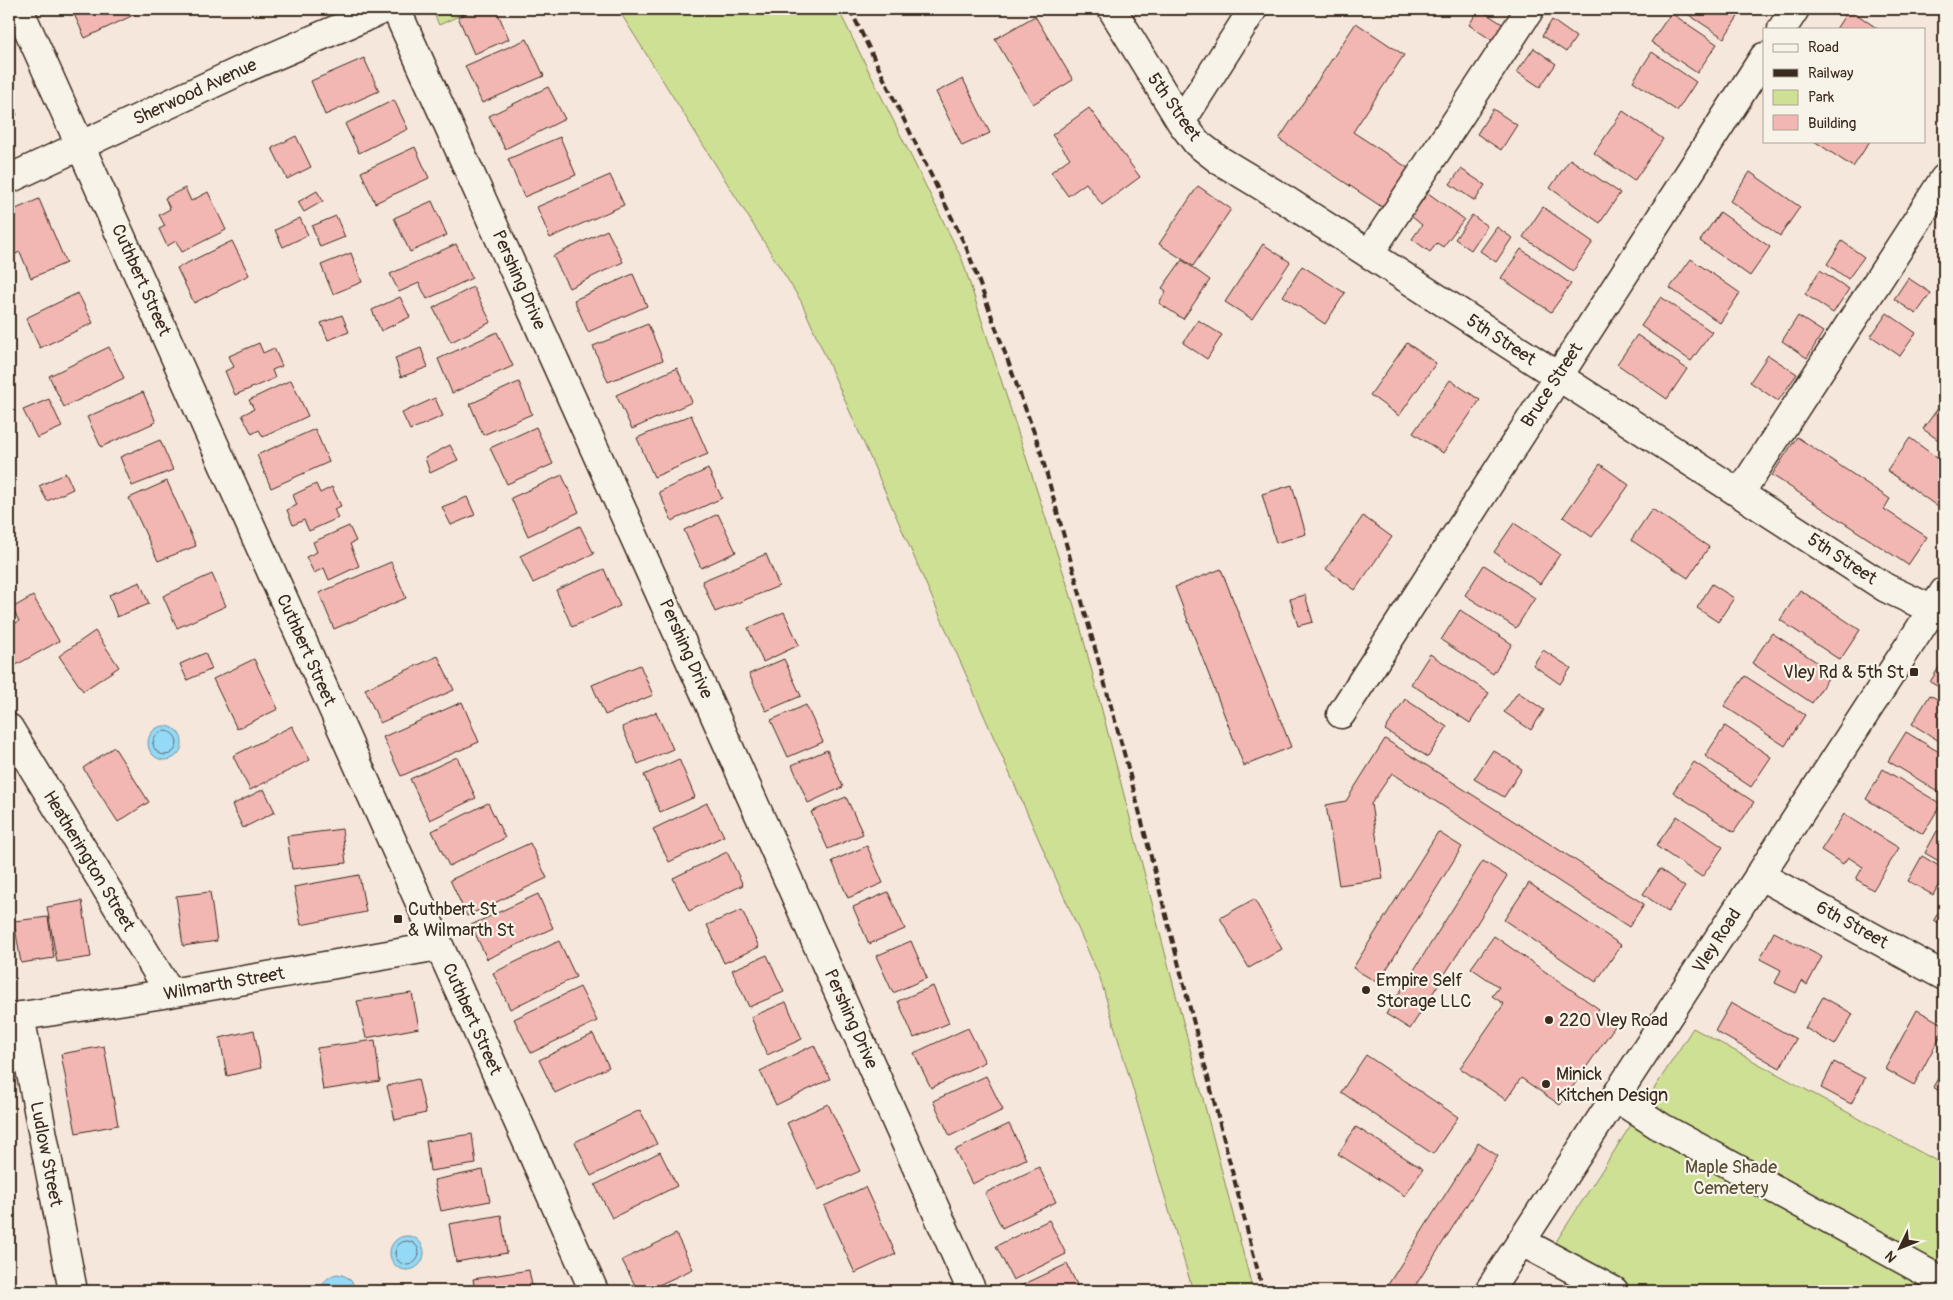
<svg xmlns="http://www.w3.org/2000/svg" width="1953" height="1300" font-family="Pangolin,sans-serif">
<style>
.green{fill:#cee094;stroke:#848559}
.water{fill:#94d9f6;stroke:#7093a0}
.lines{fill:none;stroke-linecap:round;stroke-linejoin:round}
.shore{stroke:#5f7074;stroke-width:1}
.building{fill:#f3b7b3;stroke:#3b2a1e}
.minor-casing{stroke:#3b2a1e;stroke-width:31}
.minor{stroke:#f7f3e8;stroke-width:28}
.rail{stroke:#3b2a1e;stroke-width:4;stroke-dasharray:8 4;stroke-linecap:butt}
.poi-dot{fill:#3b2a1e;stroke:#f7f3e8;stroke-width:2}
.labels{text-anchor:middle;dominant-baseline:central;stroke-width:4.5;stroke-linejoin:round;paint-order:stroke}
.street-label{font-size:18px;fill:#3b2a1e;stroke:#f7f3e8}
.poi-label{font-size:18px;fill:#3b2a1e;stroke:#f7f3e8;text-anchor:start}
.park-label{font-size:18px;fill:#584e36;stroke:#f7f3e8}
</style>
<rect width="100%" height="100%" fill="#f6e7dd"/>
<filter id="ink" filterUnits="userSpaceOnUse"><feTurbulence type="fractalNoise" baseFrequency=".02" numOctaves="2"/><feDisplacementMap in="SourceGraphic" scale="10" xChannelSelector="R" yChannelSelector="G"/><feConvolveMatrix kernelMatrix="1 2 1 2 8 2 1 2 1" color-interpolation-filters="sRGB"/></filter>
<g filter="url(#ink)">
<path class="green" d="M432 9H474L439 25Z
M618 9H838L962 259 1078 618 1253 1291H1193L1100 978 801 301Z
M1693 1028 1944 1165V1291H1603L1545 1259Z"/>
<path class="water" d="M148 743a17 17 0 1 1 34 0a17 17 0 1 1-34 0Z
M390 1253a17 17 0 1 1 34 0a17 17 0 1 1-34 0Z
M337 1274C347 1275 354 1281 355 1291H322C322 1282 328 1276 337 1274Z"/>
<g class="lines">
<path class="shore" d="M153 743a12 12 0 1 1 24 0a12 12 0 1 1-24 0Z
M395 1253a12 12 0 1 1 24 0a12 12 0 1 1-24 0Z"/>
</g>
<path class="building" d="M80 9H143L144 10 85 38 73 12Z
M475 9H496L509 39 474 54 458 17Z
M1479 9 1504 25 1493 41 1469 25Z
M1680 9H1743L1724 38Z
M1849 9 1878 29H1836Z
M1671 13 1717 44 1697 73 1651 42Z
M1035 16 1073 80 1033 104 995 39Z
M1552 20 1576 37 1566 52 1542 36Z
M1356 23 1404 55 1353 132 1411 170 1385 209 1279 139Z
M527 39 544 76 482 103 465 66Z
M1534 48 1556 64 1540 87 1517 72Z
M1652 52 1696 82 1677 111 1633 81Z
M364 58 379 91 325 115 311 81Z
M963 79 990 133 962 146 936 92Z
M548 87 565 119 505 149 489 116Z
M9 98 17 115 9 119Z
M394 100 408 129 359 153 345 124Z
M1089 108 1140 177 1102 205 1086 183 1068 196 1051 172 1070 158 1052 135Z
M1493 109 1517 125 1501 150 1477 134Z
M1623 111 1663 139 1634 181 1594 153Z
M296 136 311 167 287 179 272 148Z
M560 137 576 175 524 197 508 159Z
M1814 141H1870L1853 167Z
M415 147 429 178 375 203 361 172Z
M1570 159 1620 193 1600 223 1550 188Z
M1461 169 1485 185 1475 201 1450 184Z
M1750 172 1800 207 1780 236 1730 201Z
M610 175 624 205 550 238 537 207Z
M1198 186 1231 209 1193 266 1159 244Z
M185 188 191 201 208 192 226 230 182 252 176 241 167 246 159 229 165 226 159 215 170 209 165 198Z
M317 191 323 201 304 212 298 202Z
M1428 193 1464 219 1443 247 1437 243 1430 252 1412 239 1422 225 1411 216Z
M39 199 66 263 31 278 20 252 9 257V212Z
M432 201 447 235 410 252 394 218Z
M1543 207 1593 242 1573 271 1523 237Z
M1720 212 1770 247 1750 276 1700 241Z
M1472 215 1487 226 1471 250 1455 239Z
M336 216 345 237 320 247 312 226Z
M300 218 308 235 283 247 275 230Z
M1497 227 1512 238 1496 262 1480 251Z
M607 230 623 262 569 288 553 256Z
M232 241 249 275 194 303 177 268Z
M1842 241 1864 257 1848 279 1827 264Z
M456 244 472 278 427 299 419 283 399 292 390 274Z
M1263 244 1290 262 1252 319 1225 302Z
M1521 249 1571 284 1551 312 1501 278Z
M351 253 362 282 333 294 321 265Z
M1691 259 1740 293 1720 323 1670 288Z
M1182 260 1210 280 1183 319 1159 303 1166 291 1162 288Z
M1302 266 1345 293 1325 324 1283 296Z
M1820 270 1849 289 1833 313 1805 294Z
M633 274 647 306 588 332 574 300Z
M1908 278 1931 293 1916 314 1894 299Z
M473 287 491 322 451 342 433 308Z
M78 293 93 323 40 348 26 318Z
M400 297 410 317 381 331 372 310Z
M1661 297 1712 332 1691 361 1641 326Z
M1887 313 1916 333 1900 356 1871 336Z
M342 315 349 332 328 340 321 323Z
M1798 316 1823 332 1807 358 1782 341Z
M1198 320 1222 335 1207 359 1183 343Z
M648 324 663 360 608 382 593 346Z
M497 332 513 366 452 393 438 359Z
M1637 335 1687 369 1667 399 1617 364Z
M259 343 263 353 274 348 282 366 272 370 275 378 235 395 225 371 234 367 229 356Z
M1407 343 1436 363 1399 416 1370 395Z
M109 347 124 378 64 407 49 376Z
M421 348 428 367 401 377 395 358Z
M1768 355 1797 374 1778 401 1750 382Z
M677 368 692 402 632 429 616 395Z
M291 380 308 416 263 437 259 430 252 434 242 415 254 409 249 400Z
M1450 380 1480 400 1443 453 1413 433Z
M519 382 532 414 483 435 470 404Z
M143 392 156 422 101 447 87 417Z
M435 398 443 416 410 430 402 413Z
M49 399 62 427 37 438 23 410Z
M1944 400V444L1923 429Z
M691 415 708 454 654 477 637 438Z
M536 427 553 464 507 484 490 448Z
M315 429 329 462 271 488 257 455Z
M1797 437 1890 499 1884 509 1927 537 1908 565 1772 475Z
M1910 438 1944 463V499L1938 507 1887 470Z
M160 440 173 470 132 486 120 457Z
M450 445 458 460 430 473 425 458Z
M1600 464 1629 485 1592 537 1563 517Z
M708 469 722 498 672 521 659 492Z
M66 473 73 489 47 501 39 486Z
M562 475 579 512 528 536 511 498Z
M167 481 196 546 158 561 129 498Z
M316 484 320 493 332 487 341 506 334 509 338 518 309 531 304 520 293 525 287 510 297 505 293 495Z
M1292 485 1306 534 1276 543 1262 494Z
M467 497 475 515 451 525 442 507Z
M1652 509 1709 547 1688 578 1631 540Z
M718 514 736 552 701 568 684 530Z
M1363 516 1392 537 1355 590 1326 569Z
M1514 523 1560 554 1540 584 1494 552Z
M349 526 356 541 350 544 359 566 329 580 324 568 314 573 306 557 317 552 313 542Z
M580 526 594 554 533 583 520 556Z
M766 554 779 586 715 612 702 581Z
M391 562 406 598 334 629 319 593Z
M1484 565 1535 598 1516 628 1465 595Z
M604 569 620 606 572 627 556 590Z
M1221 569 1291 747 1244 766 1175 587Z
M212 574 226 606 177 628 163 596Z
M140 582 149 604 117 617 109 595Z
M1712 584 1734 598 1718 622 1697 608Z
M1800 590 1860 630 1840 660 1780 620Z
M1305 595 1313 622 1298 626 1290 599Z
M33 596 59 641 9 669V627L19 621 12 608Z
M1460 610 1512 644 1493 674 1441 640Z
M784 612 799 645 763 662 748 628Z
M95 631 119 667 83 691 59 656Z
M1772 633 1832 672 1812 703 1752 663Z
M1543 650 1571 668 1560 684 1533 665Z
M205 653 212 669 187 680 180 664Z
M1430 654 1489 693 1470 723 1411 684Z
M438 656 454 690 380 723 365 689Z
M254 659 278 709 237 729 213 679Z
M784 659 801 696 766 711 749 674Z
M1944 659V690L1930 682Z
M640 665 653 695 605 715 592 685Z
M1745 676 1805 715 1785 746 1724 706Z
M1518 692 1544 710 1531 730 1504 712Z
M1930 695 1944 703V744L1912 724Z
M1405 699 1447 727 1428 757 1385 730Z
M462 702 479 742 401 776 383 737Z
M806 705 823 742 788 757 771 720Z
M656 712 673 749 638 764 622 727Z
M292 726 310 760 250 790 233 756Z
M1725 726 1771 757 1751 787 1705 756Z
M1906 732 1944 755V795L1888 761Z
M1385 739 1644 904 1629 927 1392 773 1371 804 1383 879 1339 885 1326 805 1346 801Z
M114 747 149 802 118 822 83 768Z
M827 750 843 787 808 803 792 765Z
M1493 750 1522 769 1504 797 1474 779Z
M457 757 476 798 430 820 410 779Z
M679 759 695 797 660 812 644 775Z
M1694 762 1754 802 1734 832 1673 792Z
M1883 769 1941 804 1923 834 1866 799Z
M264 789 275 812 243 828 232 805Z
M846 797 863 834 828 849 811 812Z
M488 803 505 838 449 866 432 831Z
M707 803 724 836 669 862 653 829Z
M1844 814 1899 848 1873 890 1856 879 1863 867 1848 857 1843 864 1821 850Z
M1677 816 1723 847 1702 877 1656 846Z
M342 829 346 863 292 869 287 836Z
M1937 831 1944 835V864L1925 853Z
M1438 832 1462 847 1378 983 1353 968Z
M530 843 547 878 467 916 450 880Z
M867 846 883 883 848 898 832 861Z
M727 852 743 885 689 911 673 878Z
M1922 856 1944 869V875L1933 895 1908 881Z
M1483 861 1507 876 1410 1029 1386 1014Z
M1660 869 1685 887 1668 912 1643 894Z
M359 875 366 912 301 925 294 887Z
M1529 883 1621 945 1596 982 1504 920Z
M210 892 217 941 183 946 176 896Z
M888 892 905 929 869 944 853 907Z
M10 893 15 926 9 927V894Z
M538 894 553 928 487 959 471 925Z
M1254 899 1282 949 1249 968 1220 918Z
M82 901 91 957 57 962 47 907Z
M1944 902V926L1934 920Z
M742 910 759 947 724 963 707 925Z
M48 917 54 958 21 963 14 921Z
M1774 932 1822 957 1807 985 1802 981 1796 993 1775 983 1781 970 1760 959Z
M1494 936 1599 1009 1596 1013 1615 1026 1560 1105 1521 1078 1506 1100 1460 1068 1504 1004 1492 996 1499 987 1471 968Z
M559 941 576 977 510 1009 493 973Z
M911 941 927 978 893 993 876 956Z
M767 955 784 992 749 1007 732 970Z
M933 986 949 1023 914 1038 898 1001Z
M580 987 597 1021 531 1053 514 1019Z
M412 993 419 1028 366 1038 357 1001Z
M1823 997 1853 1014 1835 1045 1805 1028Z
M786 1002 802 1039 767 1055 751 1017Z
M1731 1003 1796 1039 1780 1068 1715 1031Z
M1917 1010 1944 1025V1029L1914 1085 1885 1069Z
M968 1028 985 1062 931 1088 914 1053Z
M254 1030 261 1068 227 1076 220 1038Z
M593 1034 609 1067 555 1093 539 1060Z
M375 1040 380 1081 323 1090 317 1048Z
M814 1045 830 1079 776 1105 760 1071Z
M104 1046 118 1125 76 1133 61 1054Z
M1366 1055 1458 1117 1433 1154 1341 1092Z
M1834 1062 1865 1078 1851 1104 1821 1088Z
M1944 1068V1094L1933 1087Z
M986 1076 1003 1110 950 1136 933 1101Z
M418 1079 426 1113 395 1120 387 1086Z
M828 1104 860 1171 818 1190 787 1123Z
M640 1110 657 1144 591 1176 575 1142Z
M1009 1124 1026 1159 972 1184 955 1150Z
M1356 1127 1423 1169 1405 1196 1338 1154Z
M472 1134 476 1164 430 1171 426 1141Z
M1478 1143 1498 1156 1412 1291H1384Z
M660 1152 677 1186 612 1218 595 1185Z
M1039 1167 1056 1202 1002 1228 985 1193Z
M483 1170 490 1201 441 1211 434 1180Z
M865 1187 896 1254 855 1273 824 1206Z
M501 1215 507 1253 456 1262 449 1224Z
M1049 1220 1066 1254 1013 1280 996 1246Z
M676 1234 693 1269 646 1291H638L622 1260Z
M1067 1264 1080 1291H1015L1014 1289Z
M529 1270 533 1291H475L473 1279Z
M1570 1283 1585 1291H1565Z"/>
<g class="lines">
<defs>
<path id="minor" d="M19 9 594 1291
M396 9 707 698 972 1291
M1112 9 1181 122 1197 143 1219 160 1287 201 1886 588 1944 615
M1782 29 1795 9
M1181 122 1253 9
M9 179 244 69 384 9
M1369 254 1530 9
M1740 493 1944 179
M1341 714 1764 57
M9 728 170 993
M1759 875 1944 976
M20 1016 73 1291
M9 1018 170 993 439 946
M1617 1098 1661 1127 1944 1282
M1522 1242 1614 1291
M1489 1291 1944 592"/>
</defs>
<use href="#minor" class="minor-casing"/>
<use href="#minor" class="minor"/>
<path class="rail" d="M850 9 967 249 1039 446 1127 764 1263 1291"/>
</g>
</g>
<g class="poi-dot">
<rect x="1909" y="667" width="10" height="10" rx="2.5"/>
<rect x="393" y="914" width="10" height="10" rx="2.5"/>
<circle cx="1366" cy="990" r="5"/>
<circle cx="1549" cy="1020" r="5"/>
<circle cx="1546" cy="1084" r="5"/>
</g>
<g class="labels">
<g class="street-label">
<text transform="translate(195 92) rotate(-25)">Sherwood Avenue</text>
<text transform="translate(1174 107) rotate(55)">5th Street</text>
<text transform="translate(141 280) rotate(66)">Cuthbert Street</text>
<text transform="translate(519 280) rotate(66)">Pershing Drive</text>
<text transform="translate(1501 340) rotate(33)">5th Street</text>
<text transform="translate(1552 385) rotate(-57)">Bruce Street</text>
<text transform="translate(1842 559) rotate(33)">5th Street</text>
<text transform="translate(686 649) rotate(66)">Pershing Drive</text>
<text transform="translate(306 650) rotate(66)">Cuthbert Street</text>
<text transform="translate(89 861) rotate(59)">Heatherington Street</text>
<text transform="translate(1852 925) rotate(29)">6th Street</text>
<text transform="translate(1717 941) rotate(-57)">Vley Road</text>
<text transform="translate(224 984) rotate(-10)">Wilmarth Street</text>
<text transform="translate(472 1019) rotate(66)">Cuthbert Street</text>
<text transform="translate(851 1019) rotate(66)">Pershing Drive</text>
<text transform="translate(46 1154) rotate(79)">Ludlow Street</text>
</g>
<g class="poi-label">
<text x="1904" y="672" text-anchor="end">Vley Rd &amp; 5th St</text>
<text x="408" y="909">Cuthbert St<tspan x="408" dy="21">&amp; Wilmarth St</tspan></text>
<text x="1376" y="980">Empire Self<tspan x="1376" dy="21">Storage LLC</tspan></text>
<text x="1559" y="1020">220 Vley Road</text>
<text x="1556" y="1074">Minick<tspan x="1556" dy="21">Kitchen Design</tspan></text>
</g>
<g class="park-label">
<text x="1731" y="1167">Maple Shade<tspan x="1731" dy="21">Cemetery</tspan></text>
</g>
</g>
<rect width="1953" height="1300" fill="none" stroke="#f7f3e8" stroke-width="30"/>
<rect x="15" y="15" width="1923" height="1270" fill="none" stroke="#3b2a1e" stroke-width="2" filter="url(#ink)"/>
<rect x="1763" y="28" width="162" height="115" fill="#f7f3e8" stroke="#aca397"/>
<rect x="1773" y="44" width="25" height="8" fill="#f7f3e8" stroke="#aca397"/>
<text x="1808" y="52" font-size="15" fill="#3b2a1e">Road</text>
<rect x="1773" y="69" width="25" height="8" fill="#3b2a1e" stroke="#aca397"/>
<text x="1808" y="78" font-size="15" fill="#3b2a1e">Railway</text>
<rect x="1773" y="90" width="25" height="15" fill="#cee094" stroke="#aca397"/>
<text x="1808" y="102" font-size="15" fill="#3b2a1e">Park</text>
<rect x="1773" y="115" width="25" height="15" fill="#f3b7b3" stroke="#aca397"/>
<text x="1808" y="128" font-size="15" fill="#3b2a1e">Building</text>
<g transform="translate(1900 1248) rotate(227)" stroke="#f7f3e8" stroke-width="4" paint-order="stroke">
<path d="M0-4L9 19L0 12L-9 19Z" fill="#3b2a1e"/>
<text y="-8" font-size="14" font-weight="bold" text-anchor="middle" fill="#3b2a1e">N</text>
</g>
</svg>
